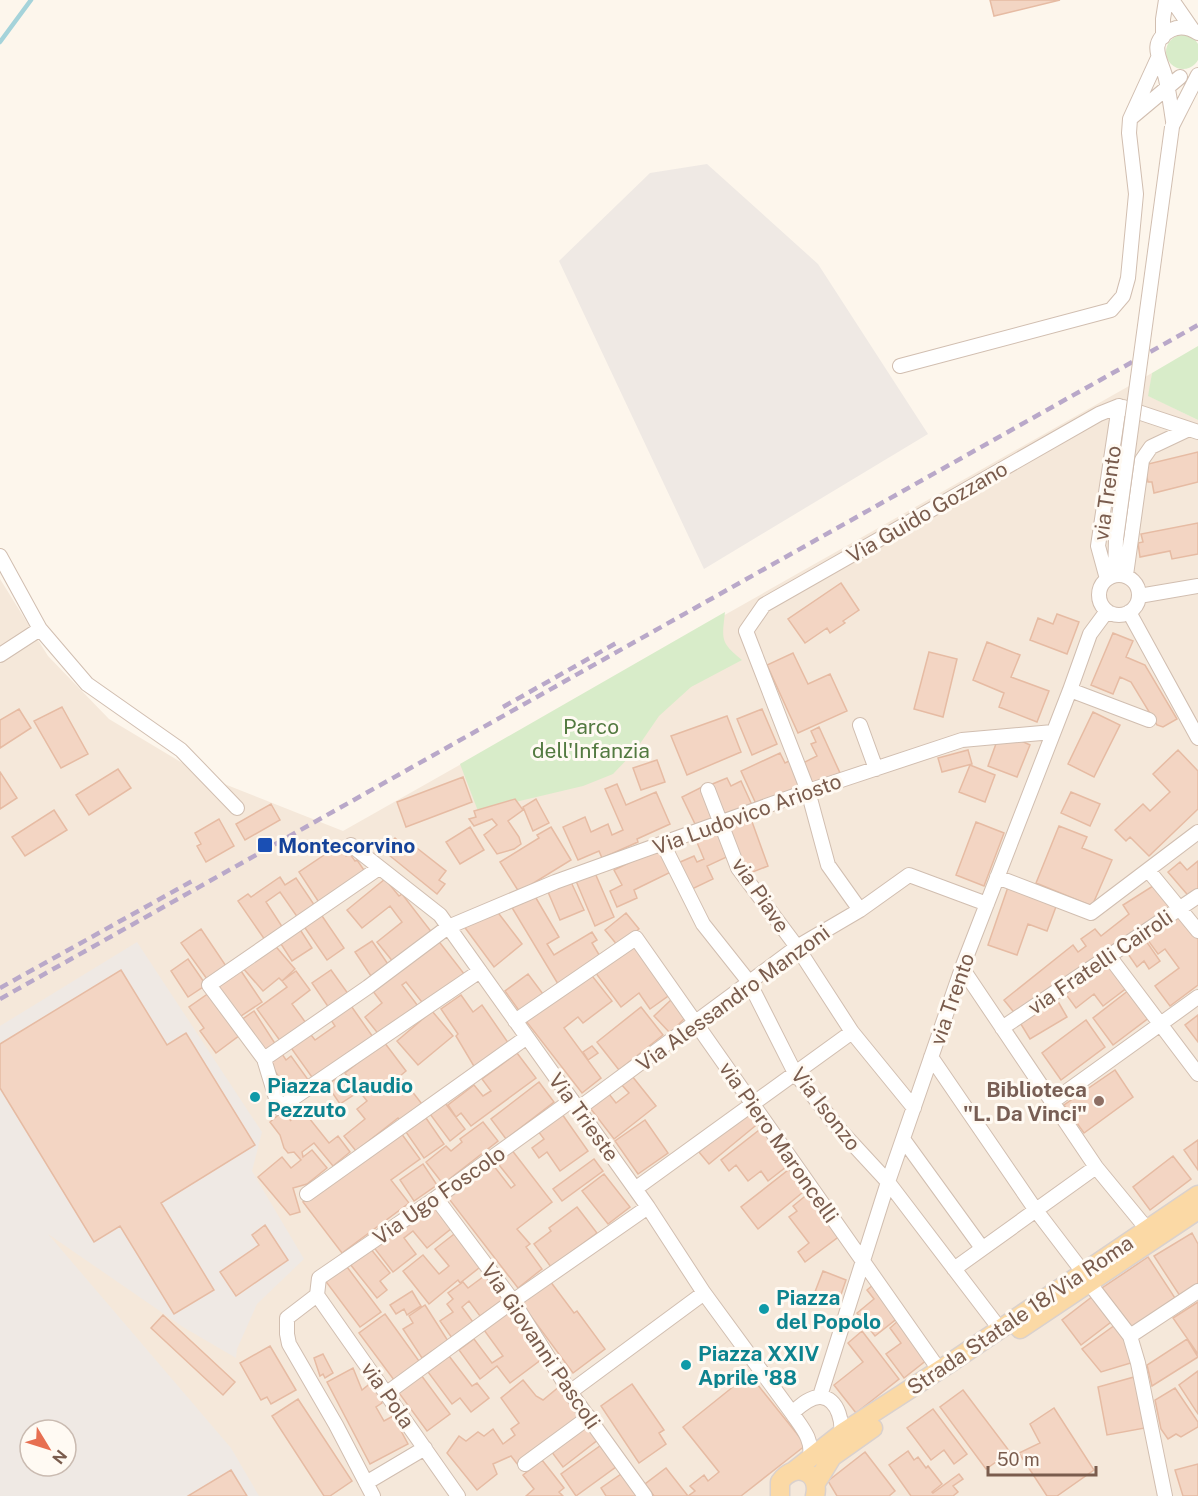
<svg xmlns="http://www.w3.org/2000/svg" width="1198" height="1496" font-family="'Public Sans',sans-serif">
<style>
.residential{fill:#f5e8da;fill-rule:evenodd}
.industrial{fill:#efe9e4;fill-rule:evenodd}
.green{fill:#d8ecc9}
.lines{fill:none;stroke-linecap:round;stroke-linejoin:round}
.stream{stroke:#a5d3da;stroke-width:4.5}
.building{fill:#f3d5c3;stroke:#e6bba3;stroke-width:1.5}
.minor-casing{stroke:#d1beb0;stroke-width:16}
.major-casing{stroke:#dad1cd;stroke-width:21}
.minor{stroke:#fff;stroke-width:14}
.major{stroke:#fbd9a5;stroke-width:18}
.rail{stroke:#b9a8c9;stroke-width:4.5;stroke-dasharray:9 6;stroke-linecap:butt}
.minor-bridge-casing{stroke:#d1beb0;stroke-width:16;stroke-linecap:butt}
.minor-bridge{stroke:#fff;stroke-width:14}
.transit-dot{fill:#1a4fb4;stroke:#fffaf3;stroke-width:2}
.culture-dot{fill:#0f9aa8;stroke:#fffaf3;stroke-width:2}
.education-dot{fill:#8d6e63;stroke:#fffaf3;stroke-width:2}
.labels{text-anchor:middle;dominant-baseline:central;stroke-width:6;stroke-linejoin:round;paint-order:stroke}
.street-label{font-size:21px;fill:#7a5c4d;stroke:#fffaf3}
.park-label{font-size:21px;fill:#537a41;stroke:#fffaf3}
.transit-label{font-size:21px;font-weight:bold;fill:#164399;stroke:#fffaf3;text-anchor:start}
.culture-label{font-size:21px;font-weight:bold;fill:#0d838f;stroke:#fffaf3;text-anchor:start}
.education-label{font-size:21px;font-weight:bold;fill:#785e54;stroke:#fffaf3;text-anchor:end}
</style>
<rect width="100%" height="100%" fill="#fdf6ec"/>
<path class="residential" d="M1152 373 1149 396 1198 420V1496H0V579L48 656 109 719 204 776 343 831ZM30 1430H66V1466H30Z"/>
<path class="industrial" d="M707 164 818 264 928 434 704 569 559 261 650 173Z
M137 942 262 1132 252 1171 304 1259 257 1304 237 1349 236 1358 183 1327 48 1234 231 1448 259 1496H0V1026ZM30 1430H66V1466H30Z"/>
<path class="green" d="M1166 52a17 17 0 1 1 34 0a17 17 0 1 1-34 0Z
M1198 346V420L1148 396 1152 373Z
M725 612C722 640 720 642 742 660L691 687 659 716 635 751 613 774 583 786 478 811 460 764Z"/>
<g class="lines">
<path class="stream" d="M0 42 31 0"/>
</g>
<path class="building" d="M990 0H1060L994 16Z
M1198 452V482L1154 493 1152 482H1148L1144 465Z
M1198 523V554L1172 559 1170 551 1140 557 1138 543 1143 542 1141 534Z
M841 583 859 610 843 621 845 623 830 633 827 628 805 643 788 619Z
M1057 614 1079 622 1067 654 1030 640 1038 618 1053 624Z
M1113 633 1133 641 1126 657 1145 665 1177 719 1163 727 1157 725 1131 682 1120 677 1113 694 1091 685Z
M987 642 1020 655 1011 677 1049 691 1037 722 999 707 1004 693 973 680Z
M929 652 957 659 943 717 914 709Z
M793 653 808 684 830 674 847 711 798 733 767 665Z
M62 707 88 754 61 768 34 721Z
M19 709 31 728 0 748V720Z
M762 709 777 744 752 755 737 719Z
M1093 712 1120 725 1094 777 1068 764Z
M727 716 741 752 687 775 671 736Z
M819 727 840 773 812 786 801 764 817 756 811 744 816 742 811 731Z
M1015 738 1030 745 1017 777 988 766 997 741Z
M968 750 972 764 942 772 938 758Z
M1178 750 1198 771V809L1149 856 1130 837 1126 841 1115 830 1143 804 1150 811 1170 792 1153 774Z
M780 753 785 763 791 760 802 786 757 806 741 771Z
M657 760 665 782 641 790 633 768Z
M970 765 995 775 985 802 959 792Z
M118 769 131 788 89 815 76 795Z
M0 772 17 798 0 809Z
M463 777 472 802 406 827 397 802Z
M727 778 731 786 741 781 752 805 724 817 710 785Z
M617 784 626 805 656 792 670 824 637 839 638 842 602 858 599 851 578 860 563 827 585 817 591 832 608 824 612 835 623 830 605 789Z
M702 787 716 816 696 826 682 797Z
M1071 792 1100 804 1090 826 1061 813Z
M515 799 523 810 508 821 519 837 521 844 514 849 497 854 484 835 497 825 492 819 474 826 469 819 476 817 474 811Z
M536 799 549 823 533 831 523 807Z
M271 804 280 820 245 840 236 824Z
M54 810 67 830 25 856 12 837Z
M219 819 234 846 206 862 197 846 201 844 195 833Z
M751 819 768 866 745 875 728 828Z
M976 822 1004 833 984 886 956 875Z
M1059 826 1087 837 1082 848 1112 860 1092 906 1036 883Z
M470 827 484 850 460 864 446 842Z
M551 827 571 860 519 892 500 862 539 838 537 835Z
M720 830 731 855 707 866 713 879 690 890 678 863 694 856 697 862 704 859 696 840Z
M395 838 409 850 413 845 446 871 439 880 445 884 437 894 384 851Z
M339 845 346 856 350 854 355 861 357 860 366 873 320 904 299 872Z
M662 847 673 871 634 890 637 898 617 907 610 891 622 885 614 870Z
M1198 861V895L1192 900 1168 872 1180 862 1187 870Z
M595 873 614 917 595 926 576 881Z
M280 877 285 885 296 878 315 906 298 918 280 892 266 902 283 928 265 940 238 901 248 894 251 897Z
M385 879 399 896 402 894 433 934 394 963 377 942 402 922 390 906 362 928 347 910Z
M571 882 584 910 560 920 548 892Z
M1156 884 1173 908 1017 1016 1004 1000 1073 945 1078 952 1086 946 1081 939 1095 929 1101 936 1129 914 1123 905Z
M1008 887 1057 904 1047 931 1028 924 1017 955 988 945Z
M533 893 559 937 547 944 554 955 592 932 597 940 592 943 601 958 558 984 511 906Z
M496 910 522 944 494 967 463 925Z
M320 913 344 948 327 960 303 925Z
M626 913 639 929 618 946 605 930Z
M1180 914 1198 938V985L1170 1006 1155 986 1179 968 1165 949 1158 954 1147 939Z
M299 928 312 948 292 961 279 941Z
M201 929 226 966 207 979 181 943Z
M1144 938 1160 961 1149 969 1144 961 1137 967 1126 951Z
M437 939 465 975 425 1006 406 982 402 985 418 1006 380 1036 365 1017 382 1003 372 990Z
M372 941 390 967 373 979 355 952Z
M272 942 295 969 282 981 279 978 263 991 242 967Z
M635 944 671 994 650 1009 639 993 621 1007 595 972Z
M188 959 206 985 188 997 171 971Z
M1110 961 1128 987 1103 1006 1094 994 1076 1008 1065 993Z
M239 968 262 1002 238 1018 215 984Z
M121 970 167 1045 186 1033 255 1145 161 1203 214 1290 174 1314 120 1226 94 1242 0 1088V1044Z
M331 970 349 995 329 1008 312 983Z
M296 971 310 990 292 1004 306 1023 281 1042 257 1009 287 987 282 981Z
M589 972 612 1001 583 1023 578 1017 564 1028 601 1078 582 1093 526 1021Z
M528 974 543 994 520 1012 505 991Z
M1129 990 1150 1017 1113 1045 1093 1018Z
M209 993 240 1035 216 1053 200 1031 204 1028 189 1007Z
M461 995 473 1012 482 1005 509 1044 475 1068 456 1036 458 1034 441 1009Z
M1056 998 1067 1017 1030 1039 1019 1021Z
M672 999 688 1015 670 1033 654 1016Z
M349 1003 373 1037 314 1080 289 1045 308 1031 315 1040 335 1026 329 1017Z
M641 1007 663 1035 619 1070 597 1042Z
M254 1011 276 1045 263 1054 241 1020Z
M432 1011 453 1036 418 1065 397 1041Z
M1198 1015V1042L1185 1025Z
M1086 1020 1105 1047 1061 1080 1042 1053Z
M384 1042 406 1071 400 1076 422 1104 400 1120 398 1118 356 1151 344 1136 365 1119 357 1109 367 1101 345 1073Z
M592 1046 598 1053 588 1060 583 1052Z
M280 1051 286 1060 291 1056 309 1081 291 1094 267 1060Z
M517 1053 536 1078 471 1126 461 1113 456 1117 448 1105 474 1085 483 1096 491 1091 482 1079Z
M1115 1070 1133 1097 1084 1133 1064 1105Z
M341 1075 355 1094 340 1104 327 1085Z
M632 1076 656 1106 614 1139 587 1104 606 1090 616 1103 629 1093 621 1084Z
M539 1082 554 1102 506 1139 491 1119Z
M297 1103 329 1143 338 1136 350 1152 333 1166 314 1143 302 1152 303 1157 312 1150 327 1168 307 1184 293 1188 300 1212 290 1215 258 1177 282 1157 291 1168 301 1160 294 1152 288 1153 284 1148 280 1135 270 1122 283 1111 291 1121 288 1110Z
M445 1103 465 1129 450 1141 430 1114Z
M750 1110 760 1122 709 1164 699 1152Z
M562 1114 588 1151 560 1171 547 1152 539 1158 532 1148 544 1139 538 1131Z
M426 1118 444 1144 424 1158 406 1132Z
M645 1120 668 1153 638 1174 615 1141Z
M483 1122 498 1141 443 1184 426 1162 446 1146 451 1151 462 1142 460 1139Z
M763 1127 791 1163 768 1181 761 1171 748 1181 736 1165 729 1171 721 1160Z
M401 1133 420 1159 391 1180 409 1203 342 1253 303 1202Z
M1198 1140V1170L1184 1150Z
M511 1149 552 1202 517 1229 530 1244 526 1247 542 1269 518 1288 446 1195 490 1161 511 1188 515 1185 496 1161Z
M1173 1156 1191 1179 1150 1210 1133 1187Z
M594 1159 603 1171 562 1201 553 1189Z
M423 1164 437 1185 414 1201 400 1180Z
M792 1167 808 1188 758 1229 741 1207Z
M604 1174 630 1207 608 1224 582 1191Z
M809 1193 841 1235 805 1262 798 1252 809 1243 789 1217 797 1211 793 1206Z
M434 1202 452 1228 427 1248 413 1231 404 1238 416 1254 393 1272 372 1245Z
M577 1207 597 1233 551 1267 534 1244 551 1231 549 1228Z
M265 1225 288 1260 236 1296 220 1272 259 1245 252 1235Z
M458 1231 484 1264 460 1283 458 1280 429 1304 403 1271 423 1255 439 1274 449 1266 435 1249Z
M1192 1233 1198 1244V1283L1180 1296 1154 1256Z
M370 1248 390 1273 380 1281 387 1290 377 1298 350 1264Z
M1148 1257 1175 1298 1132 1327 1102 1288Z
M344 1263 381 1312 360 1327 324 1279Z
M823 1271 846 1280 837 1306 813 1297Z
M487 1274 505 1298 480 1316 469 1301 462 1307 473 1322 452 1338 440 1321 453 1312 447 1304 453 1299 448 1293 463 1282 468 1288Z
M550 1281 574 1313 577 1311 605 1349 573 1373 521 1303Z
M874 1284 899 1317 875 1336 857 1313 874 1299 867 1290Z
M412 1291 421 1306 407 1315 404 1309 396 1314 390 1305Z
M1093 1296 1111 1322 1081 1345 1062 1320Z
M1198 1302V1354L1173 1318Z
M425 1305 448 1341 422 1358 403 1329 413 1323 409 1316Z
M512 1309 546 1356 510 1383 497 1366 480 1379 459 1350 474 1339 492 1363 503 1356 484 1330Z
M385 1314 419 1361 394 1380 359 1333Z
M163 1315 235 1382 223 1395 151 1328Z
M899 1320 928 1359 904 1378 886 1354 901 1343 890 1328Z
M1115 1325 1130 1349 1134 1362 1101 1372 1082 1349Z
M862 1331 899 1379 856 1413 834 1385 863 1362 848 1343Z
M1187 1339 1198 1357 1152 1386 1147 1365Z
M270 1346 296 1390 271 1404 267 1397 261 1400 240 1363Z
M323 1354 333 1373 325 1378 323 1374 320 1376 314 1358Z
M449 1356 472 1386 477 1383 489 1398 471 1412 460 1398 452 1404 428 1372Z
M353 1368 362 1390 372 1382 382 1403 376 1407 384 1421 393 1416 408 1444 370 1464 327 1382Z
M1198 1371V1414L1179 1385Z
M749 1374 806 1445 741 1496H688L695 1491 690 1486 704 1475 708 1481 719 1472 683 1427Z
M421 1375 450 1414 427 1431 399 1393Z
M1134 1377 1145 1428 1107 1435 1098 1387Z
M523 1380 536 1396 543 1400 560 1386 581 1415 518 1465 511 1456 493 1464 497 1474 477 1490 447 1453 459 1436 466 1441 478 1432 484 1436 493 1429 503 1444 515 1435 511 1429 519 1423 501 1398Z
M632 1384 664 1430 659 1433 666 1444 639 1463 601 1406Z
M1175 1388 1198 1422V1427L1181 1437 1176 1434 1168 1439 1161 1429 1155 1400Z
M963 1390 1010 1452 986 1469 940 1407Z
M298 1399 352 1481 330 1496H324L272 1416Z
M1054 1408 1094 1470 1057 1496H1047L1019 1453 1040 1443 1030 1424Z
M933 1409 967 1454 954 1464 944 1450 931 1460 907 1428Z
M587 1423 599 1439 563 1467 551 1451Z
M604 1443 620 1464 576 1496 561 1474Z
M908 1451 914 1460 918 1457 926 1468 928 1466 942 1484 932 1492 933 1493 959 1474 963 1479 953 1486 958 1492 953 1496H911L889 1465Z
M865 1452 895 1491 889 1496H837L828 1481Z
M542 1460 564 1488 559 1492 563 1496H526L534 1489 523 1475Z
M1198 1464V1496H1183L1175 1470Z
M666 1468 688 1496H654L645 1484Z
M231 1470 247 1496H188Z
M624 1472 639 1496H606L601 1488Z"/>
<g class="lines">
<defs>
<path id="minor" d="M1172 0 1192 29
M1163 37V19L1166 0
M1131 118 1180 77
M1173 121C1171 107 1169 93 1166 79 1162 61 1146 43 1171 30 1181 25 1190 28 1198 33
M1173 124 1198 75
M900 366 1111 310 1123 296 1128 278 1136 194 1129 133 1130 119 1158 58
M1123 407 1198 432
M0 556 40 629 87 684 181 750 237 808
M1115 575 1116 539
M1126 575 1142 460 1151 447 1187 430
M1099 595a20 20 0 1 1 40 0a20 20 0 1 1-40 0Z
M1107 579 1098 546 1119 406
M1139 596 1198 586
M1129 612 1198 738
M0 655 40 629
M1070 690 1149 720
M860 725 876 769
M708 790 738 868 797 947 852 1032 914 1108
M663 844 703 924 749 982 795 1073 839 1129 888 1182 1000 1329
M351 845 440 915 648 1207 704 1293 792 1413
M379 868 209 985 264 1059 279 1108 480 971
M1148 870 1198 931
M997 877 1091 913 1198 832
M860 910 828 865 808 791 746 631 764 605 1099 414 1119 406
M1109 956 1198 1074
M962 968 1096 1167 1147 1229
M515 1021 636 938 940 1371
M1002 1028 1198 896
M931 1057 1035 1209 1083 1272
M264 1059 368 987 448 927 555 882 808 791 962 740 1053 732
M1052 1102 1198 997
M578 1109 797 947 860 910 909 875 987 904
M903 1139 982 1248
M635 1189 852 1032
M307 1194 527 1037
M436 1198 513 1301 570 1392 645 1496
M954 1269 1096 1167
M1090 1284 1130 1336 1138 1363 1165 1496
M317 1295 319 1278 436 1198 572 1100
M317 1295 458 1496
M317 1295 287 1318V1334L289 1344 336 1425 373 1496
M1130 1336 1198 1291
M570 1392 704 1293
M387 1393 513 1301 648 1207
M820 1396 888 1182 962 968 1070 690 1090 634 1107 611
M810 1457C813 1439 802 1428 792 1413 799 1407 810 1396 821 1397 839 1399 844 1425 840 1439
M525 1464 589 1417
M366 1483 425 1448"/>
<path id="major" d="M1020 1329 1198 1210
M795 1470 842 1433 950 1363 1198 1195
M816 1483 832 1457 873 1428
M780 1496V1482C794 1461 821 1471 815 1496"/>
</defs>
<use href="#minor" class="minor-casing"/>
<use href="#major" class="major-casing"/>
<use href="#minor" class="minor"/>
<use href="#major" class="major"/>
<path class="rail" d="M503 707 618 642
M0 988 194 880
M0 999 1198 325"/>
<defs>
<path id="minor-bridge" d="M1116 539 1172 127"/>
</defs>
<use href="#minor-bridge" class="minor-bridge-casing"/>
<use href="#minor-bridge" class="minor-bridge"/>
</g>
<rect class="transit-dot" x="257" y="837" width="16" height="16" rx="3"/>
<g class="culture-dot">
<circle cx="255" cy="1097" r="6"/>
<circle cx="764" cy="1309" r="6"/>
<circle cx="686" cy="1365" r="6"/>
</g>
<circle class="education-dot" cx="1099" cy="1101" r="6"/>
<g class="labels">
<g class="street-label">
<text transform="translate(1107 493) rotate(-82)">via Trento</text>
<text transform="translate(927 512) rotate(-30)">Via Guido Gozzano</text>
<text transform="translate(747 814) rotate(-20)">Via Ludovico Ariosto</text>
<text transform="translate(761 895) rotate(56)">via Piave</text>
<text transform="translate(1100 962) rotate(-34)">via Fratelli Cairoli</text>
<text transform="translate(733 998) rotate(-36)">Via Alessandro Manzoni</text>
<text transform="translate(952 999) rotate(-71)">via Trento</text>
<text transform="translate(826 1109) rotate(52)">Via Isonzo</text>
<text transform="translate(584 1117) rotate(54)">Via Trieste</text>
<text transform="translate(779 1142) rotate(55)">via Piero Maroncelli</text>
<text transform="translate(439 1195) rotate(-35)">Via Ugo Foscolo</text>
<text transform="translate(1020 1315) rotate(-34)">Strada Statale 18/Via Roma</text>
<text transform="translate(541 1346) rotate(56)">Via Giovanni Pascoli</text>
<text transform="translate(388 1395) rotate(55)">via Pola</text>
</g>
<g class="park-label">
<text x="591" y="726">Parco<tspan x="591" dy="24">dell'Infanzia</tspan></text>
</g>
<g class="transit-label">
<text x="278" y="845">Montecorvino</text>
</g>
<g class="culture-label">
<text x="267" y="1085">Piazza Claudio<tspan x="267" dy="24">Pezzuto</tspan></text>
<text x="776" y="1297">Piazza<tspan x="776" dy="24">del Popolo</tspan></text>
<text x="698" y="1353">Piazza XXIV<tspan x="698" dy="24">Aprile '88</tspan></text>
</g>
<g class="education-label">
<text x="1087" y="1089">Biblioteca<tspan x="1087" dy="24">"L. Da Vinci"</tspan></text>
</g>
</g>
<g transform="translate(48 1448) rotate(128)"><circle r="28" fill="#fffaf3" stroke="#cabbb1" stroke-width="1.5"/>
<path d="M0-4.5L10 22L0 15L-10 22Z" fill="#e76f51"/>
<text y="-9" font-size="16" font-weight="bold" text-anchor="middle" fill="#7a5c4d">N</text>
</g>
<path d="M988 1466v9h108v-9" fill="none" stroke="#7a5c4d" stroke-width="3"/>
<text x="997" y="1466" font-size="18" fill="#7a5c4d" stroke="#fffaf3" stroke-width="4.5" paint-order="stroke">50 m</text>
</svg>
